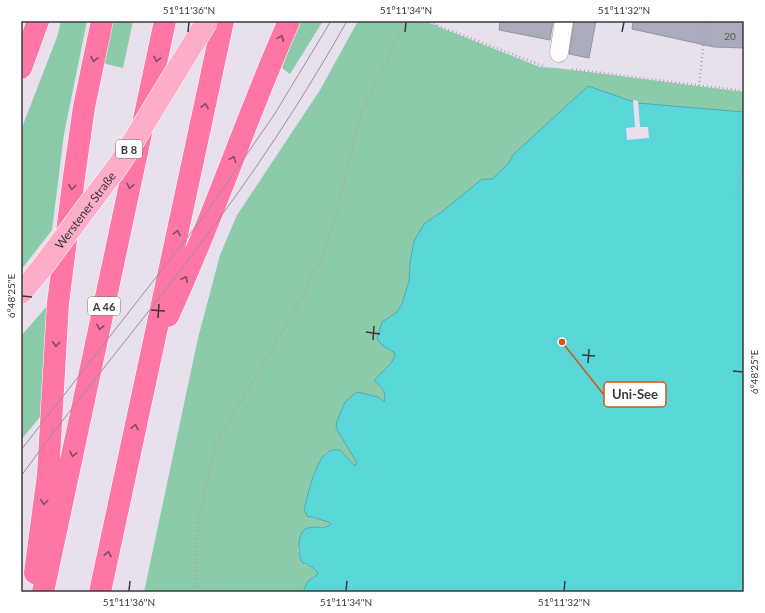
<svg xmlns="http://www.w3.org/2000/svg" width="765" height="613" font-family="Lato,sans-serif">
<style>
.green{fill:#8ccbaa}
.water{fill:#59d6d8;stroke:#50a7aa}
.pier{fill:#e9e0ee}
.building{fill:#abacbb;stroke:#9495a3}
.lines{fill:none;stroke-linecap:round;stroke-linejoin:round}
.street-casing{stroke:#9d95a1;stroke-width:19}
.primary-casing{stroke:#fff;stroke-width:23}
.highway-casing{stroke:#fff;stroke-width:23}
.path{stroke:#aba4af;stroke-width:2.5;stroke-dasharray:1 3;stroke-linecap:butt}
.street{stroke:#fff;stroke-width:18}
.primary{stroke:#feadc9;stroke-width:22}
.highway{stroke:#fe76a5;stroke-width:22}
.tram{stroke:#98919b;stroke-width:1}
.primary-bridge-casing{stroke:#fff;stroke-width:23;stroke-linecap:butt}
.primary-bridge{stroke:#feadc9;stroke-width:22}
.oneway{stroke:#7f4e61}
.ticks{fill:none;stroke:#3b383d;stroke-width:1.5}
.labels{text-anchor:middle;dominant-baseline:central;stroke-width:3.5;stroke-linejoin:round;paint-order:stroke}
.number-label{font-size:10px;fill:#57555c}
.shield{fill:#fff;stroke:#767477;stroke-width:1}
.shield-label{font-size:11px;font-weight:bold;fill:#3b383d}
.street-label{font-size:12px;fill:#3b383d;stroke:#fff}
.leader{fill:none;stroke:#d75611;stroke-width:1.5}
.callout-dot{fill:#d75611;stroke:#fff;stroke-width:1.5}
.callout{fill:#fff;stroke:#d75611;stroke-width:1.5}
.callout-label{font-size:13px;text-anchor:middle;font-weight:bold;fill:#3b383d}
.neatline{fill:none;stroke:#3b383d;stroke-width:1.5}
.ticks-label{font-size:10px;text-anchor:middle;fill:#3b383d}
</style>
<rect width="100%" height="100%" fill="#e9e0ee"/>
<path class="green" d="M61 21H87L64 134 52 230 21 270V130L57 37Z
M112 21H133L123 68 103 63Z
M299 21H323L290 74 282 68Z
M358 21H424L540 67 557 68 744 92V112L637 103 538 133 513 155 508 164 492 179 424 224 410 263 409 281 402 304 397 312 382 322 390 350 395 353C395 365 380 372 374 381 382 386 387 394 384 403L378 397 367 394 339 434 357 462 356 465H354L340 450 326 452 315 471 306 501 311 518 329 522 331 524 328 526 313 527 299 546 298 550 305 565C311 566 315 568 318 573L316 576 308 581 303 592H144L198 338 220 255 237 215 320 90Z
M48 305 45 411 21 440V336Z"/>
<path class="water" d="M588 86 637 103 744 112V592H303L308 581 316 576 318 573 312 567 302 562C299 555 299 550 299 543 301 517 323 533 331 524L329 522 307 516 304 510C307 497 316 458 328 452 332 449 336 450 340 450L354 465H356L357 463 336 428 337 421 345 402 357 392 378 397 384 402C387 393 382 386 374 381 380 372 394 365 395 353L382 345 377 339 382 322 397 312 402 304 409 281 410 263 414 241 424 224 443 211 482 179H492L508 164 513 155Z"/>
<path class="pier" d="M633 100 638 101 640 127H648L649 138 627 140 626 128 635 127Z"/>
<path class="building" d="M500 21H553L550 40 499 30Z
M574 21H596L589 58 569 54Z
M633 21H744V48L714 47 632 29Z"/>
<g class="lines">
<defs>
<path id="street" d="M559 53 564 21"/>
<path id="primary" d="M21 293 40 270"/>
<path id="highway" d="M21 68 38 21
M168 316C213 219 246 118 289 21
M35 573 48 475 58 303 74 177 84 107 102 21
M43 592 165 21
M100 592 223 21"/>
</defs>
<use href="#street" class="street-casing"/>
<use href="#primary" class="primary-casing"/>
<use href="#highway" class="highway-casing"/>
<path class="path" d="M426 21 543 66
M436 26 438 21
M572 69 744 91
M699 86 706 21
M737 196 744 157
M195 592 198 523 215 445 299 303 321 259 336 214 362 110 406 21"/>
<use href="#street" class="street"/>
<use href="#primary" class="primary"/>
<use href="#highway" class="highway"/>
<path class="tram" d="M21 450 204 216 274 115 331 21
M21 476C77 399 138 327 195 251 251 178 302 101 347 21"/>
<defs>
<g id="primary-bridge">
<path id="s1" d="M40 270 120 163 207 21"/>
</g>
</defs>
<use href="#primary-bridge" class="primary-bridge-casing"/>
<use href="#primary-bridge" class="primary-bridge"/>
</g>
<defs><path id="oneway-chevron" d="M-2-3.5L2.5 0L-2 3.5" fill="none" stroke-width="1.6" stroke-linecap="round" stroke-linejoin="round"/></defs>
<g class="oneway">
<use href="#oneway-chevron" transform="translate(281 38) rotate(-66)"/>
<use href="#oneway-chevron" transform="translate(94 59) rotate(102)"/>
<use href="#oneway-chevron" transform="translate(157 59) rotate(102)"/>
<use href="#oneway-chevron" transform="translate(205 106) rotate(-78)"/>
<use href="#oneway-chevron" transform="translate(233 159) rotate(-69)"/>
<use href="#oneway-chevron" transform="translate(130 186) rotate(102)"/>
<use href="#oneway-chevron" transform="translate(72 187) rotate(97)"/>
<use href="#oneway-chevron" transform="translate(177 233) rotate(-78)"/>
<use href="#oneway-chevron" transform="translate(185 279) rotate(-66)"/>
<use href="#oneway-chevron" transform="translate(100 327) rotate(102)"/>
<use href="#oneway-chevron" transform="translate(56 344) rotate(93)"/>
<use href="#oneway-chevron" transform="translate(135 427) rotate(-78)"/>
<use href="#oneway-chevron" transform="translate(73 454) rotate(102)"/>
<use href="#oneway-chevron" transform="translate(44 502) rotate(98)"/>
<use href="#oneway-chevron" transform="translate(108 554) rotate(-78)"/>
</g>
<path class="ticks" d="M188 32 189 22M405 32 406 22M622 32 624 22M22 296 32 297M151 310 165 311M158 318 159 304M366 332 380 334M373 340 374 326M582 355 595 356M588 363 589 349M733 371 743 372M129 591 130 581M346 591 347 581M564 591 565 581"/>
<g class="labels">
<g class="number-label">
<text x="730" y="36">20</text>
</g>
<g class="shield">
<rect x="116" y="140" width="26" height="18" rx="3"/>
<rect x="88" y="297" width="32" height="18" rx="3"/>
</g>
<g class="shield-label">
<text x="129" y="149">B 8</text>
<text x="104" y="306">A 46</text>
</g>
<g class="street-label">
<text stroke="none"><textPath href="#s1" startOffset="75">Werstener Straße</textPath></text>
</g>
</g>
<path class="leader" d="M562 342L604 395"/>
<circle class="callout-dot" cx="562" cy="342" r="4"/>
<rect class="callout" x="604" y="382" width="62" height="25" rx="4"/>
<g class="callout-label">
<text x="635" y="399">Uni-See</text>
</g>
<rect width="765" height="613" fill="none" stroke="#ffffff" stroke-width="44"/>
<rect x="22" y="22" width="721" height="569" class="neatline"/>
<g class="ticks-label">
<text x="189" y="14">51°11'36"N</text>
<text x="406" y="14">51°11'34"N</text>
<text x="624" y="14">51°11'32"N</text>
<text transform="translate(11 296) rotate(-90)" y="4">6°48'25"E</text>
<text transform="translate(754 372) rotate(-90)" y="4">6°48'25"E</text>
<text x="129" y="606">51°11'36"N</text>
<text x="346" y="606">51°11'34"N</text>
<text x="564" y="606">51°11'32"N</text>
</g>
</svg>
